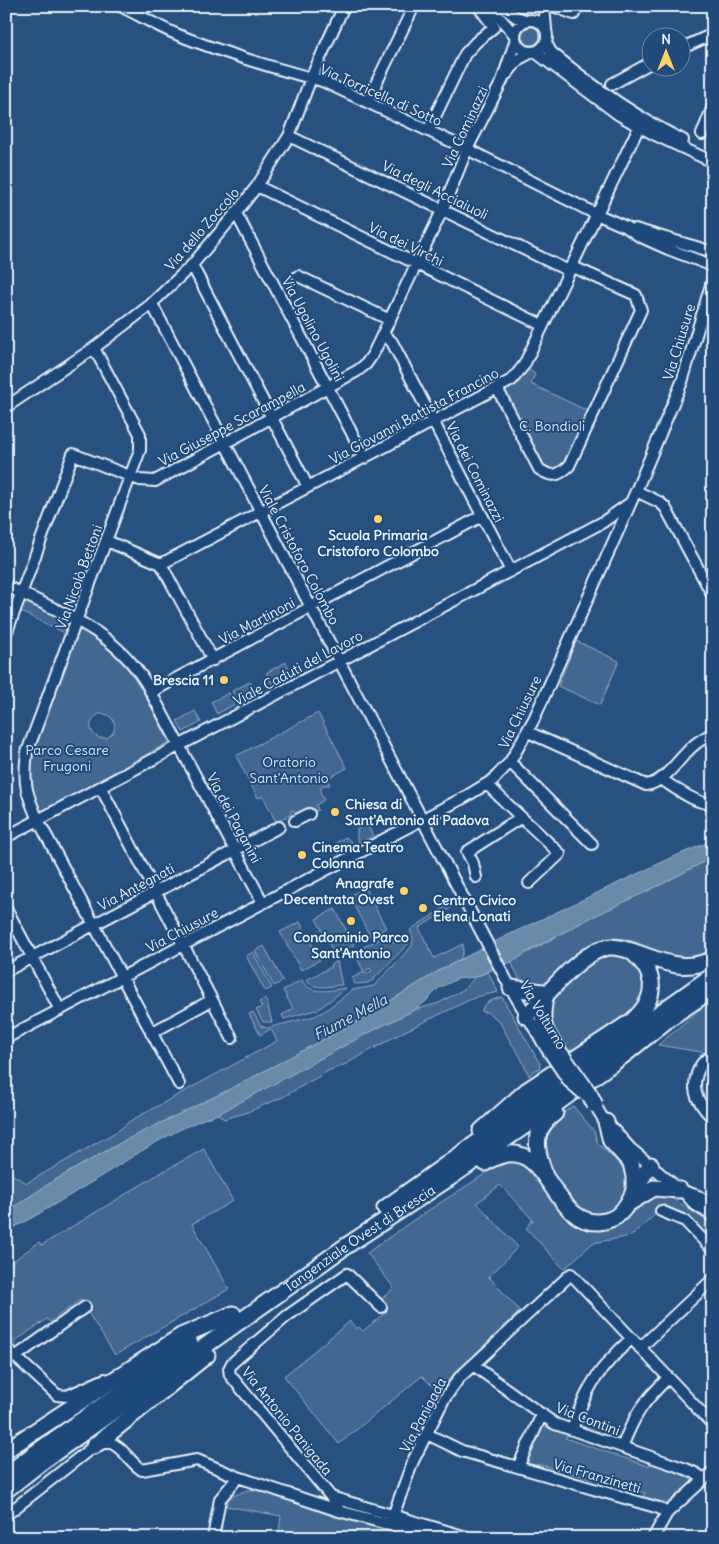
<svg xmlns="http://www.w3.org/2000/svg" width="719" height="1544" font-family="Delius,sans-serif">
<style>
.green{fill:#436891;stroke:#96acc4;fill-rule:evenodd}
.water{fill:#6b8aaa;stroke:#9db3c9}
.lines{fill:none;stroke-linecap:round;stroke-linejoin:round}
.minor-casing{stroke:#e8f1f8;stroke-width:14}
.highway-casing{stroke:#e8f1f8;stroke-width:19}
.minor{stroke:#1f4a7a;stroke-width:10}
.highway{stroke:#1f4a7a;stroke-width:15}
.minor-bridge-casing{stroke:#e8f1f8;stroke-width:14;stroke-linecap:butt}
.highway-bridge-casing{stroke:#e8f1f8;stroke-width:19;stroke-linecap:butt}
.minor-bridge{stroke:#1f4a7a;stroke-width:10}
.highway-bridge{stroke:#1f4a7a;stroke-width:15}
.poi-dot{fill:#ffd166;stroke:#1f4a7a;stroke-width:2}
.labels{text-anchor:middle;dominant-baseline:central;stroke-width:4;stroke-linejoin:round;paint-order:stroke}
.street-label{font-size:14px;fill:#e8f1f8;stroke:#1f4a7a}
.park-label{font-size:14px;fill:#d8e3ee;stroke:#1f4a7a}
.poi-label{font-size:14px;font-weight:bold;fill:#e8f1f8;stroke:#1f4a7a;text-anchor:start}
.water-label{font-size:15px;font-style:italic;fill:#d5e2ec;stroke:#1f4a7a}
</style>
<rect width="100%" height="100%" fill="#27517f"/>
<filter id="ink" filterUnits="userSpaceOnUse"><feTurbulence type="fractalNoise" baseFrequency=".02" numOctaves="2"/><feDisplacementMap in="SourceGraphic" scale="10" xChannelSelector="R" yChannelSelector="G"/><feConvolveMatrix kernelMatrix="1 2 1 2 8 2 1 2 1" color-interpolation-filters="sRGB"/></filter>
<g filter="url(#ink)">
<path class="green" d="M522 36a9 9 0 1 1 18 0a9 9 0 1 1-18 0Z
M526 368 535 374 531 384 590 412 568 462 554 471 541 465 501 390Z
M24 601 71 623 67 634 19 611Z
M80 629C130 657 144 693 169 742L40 813C31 792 29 780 30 758ZM99 714C111 713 118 722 113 733L107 738H99C88 732 88 720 99 714Z
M576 641 619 661 600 705 558 686Z
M286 662 292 674 272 684 266 673Z
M250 682 256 693 238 702 232 691Z
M229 693 235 704 217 714 211 702Z
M195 711 201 722 183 732 177 721Z
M318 713 347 768 327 779 330 785H324C318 790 321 795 324 800L316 805 318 810 313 813 310 809 297 816 293 810 290 811 292 814 276 822 263 796 258 798 236 756Z
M367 824 373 836 359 844 357 837V829Z
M346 837 355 846 342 852 337 842Z
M713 857V951C702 955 692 959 680 958 651 956 627 926 596 944 591 947 586 952 581 956 568 967 555 977 543 988L522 984 511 962 586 920 660 885Z
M365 888 386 928 370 936 349 896Z
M453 902 455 905 419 928 434 958 463 944V952L460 960 440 970 358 1021 235 1087 124 1141 55 1180 6 1212V1171L27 1183 119 1130 130 1121 277 1041 271 1029 260 1035 249 1014 253 1012 261 1026 267 1028 315 1016 326 1010 352 990 374 986 412 946 413 938 410 930Z
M335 909 354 945 335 955 316 919Z
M300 922 320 960 301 970 280 932Z
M389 934 394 943 408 936V944L373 980 368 983 355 984 352 978 364 972 365 974 372 971 370 968 364 972 354 952Z
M264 946 283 981 274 986 255 951Z
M253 952 272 988 265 991 246 956Z
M618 953C631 959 634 960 640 973 645 982 645 993 639 1002 629 1018 585 1045 568 1057L554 1035 547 1009 556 991 594 959 600 956Z
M337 961 342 985C330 986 314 991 306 980L331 967 330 965Z
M488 972 498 992 476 997 403 1032 346 1064 328 1071 283 1097 245 1113 224 1119 218 1114 364 1035 414 1010 439 1003 464 989 475 977Z
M302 980C310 996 331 990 346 988L319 1009 284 1019 282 1015 293 1009 283 990Z
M502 997 540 1064 539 1069 533 1071 529 1076 520 1056 510 1041 499 1021 487 1012H482C482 1002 494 999 502 997Z
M713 998V1054L658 1045Z
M266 999 272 1022H263L256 1010 262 1007 259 1002Z
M573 1106 594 1131 598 1144 620 1164 626 1171 628 1178V1191L616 1208 611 1211 600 1214 586 1213 572 1203 543 1162 541 1155 547 1124Z
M204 1149 233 1201 192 1224 229 1289 115 1355 80 1300 50 1322 47 1319 14 1342 16 1346 13 1348 6 1341V1266L39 1242 42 1245 162 1172Z
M515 1162C543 1169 547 1205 570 1220 575 1222 580 1223 585 1225L587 1229C600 1229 613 1226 624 1219 641 1209 645 1196 667 1195L713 1225V1243L685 1218 658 1212 631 1236 593 1243 564 1269 526 1228 533 1220 500 1185 477 1203 518 1247 489 1277 520 1311 437 1391 422 1376 339 1444 284 1376 350 1321 356 1329 359 1327 363 1331 387 1311 379 1301 394 1288 367 1253 415 1219 496 1167 507 1163Z
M542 1426 568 1434 565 1438 648 1466 652 1463 686 1476 692 1481V1486L668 1506 643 1498 645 1493 537 1464V1469L524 1465Z
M247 1490H256L416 1537 278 1538 281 1516 226 1506 229 1498Z"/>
<path class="water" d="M713 838V857L660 885 586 920 525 953 516 960 475 977 457 979 439 988 425 1002 414 1010 364 1035 218 1114C181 1126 149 1146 116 1167 80 1189 44 1212 6 1232V1212L55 1180 124 1141 234 1087 358 1021 440 970 506 936 675 856 702 845Z"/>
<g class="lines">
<defs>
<path id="minor" d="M120 6C139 15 157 26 176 34 223 53 273 68 322 81L467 149 596 214 626 227 639 236 668 249 713 266
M489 6 514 34
M502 6 516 17 525 20
M544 6 546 29
M553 6 574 14 577 6
M515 36a16 16 0 1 1 32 0a16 16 0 1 1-32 0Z
M546 43 551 52C592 86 635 117 683 140
M682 48 713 34
M535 52 619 115 653 134 713 162
M507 74 519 59 530 53
M612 84 652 62
M367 102 414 6
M428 131 465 54 476 42 494 27 478 6
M702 134 713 106
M289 136 569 271
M257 186 542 325
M236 213 365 458
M635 229 713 252
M192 265 308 487
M298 276 390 320
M152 304 510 987 546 1048
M383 334 392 342 511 571
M94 348 140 434V450L27 752C23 782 26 793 38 820L179 1084
M497 388 539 469C552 478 558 476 569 466L641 310 636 295 571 266
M6 407 94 348 149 306 192 265 236 213 257 186 289 136 311 78 344 6
M636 491 659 502 665 507 713 596
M107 541 161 564 512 380 524 365 636 133
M161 564 213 660
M6 586C60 612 114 630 146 683L263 903
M6 634 73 454 140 480 155 481 357 371 366 364 373 354 443 209 467 149 502 81 515 42
M151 692 482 516
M528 732 646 785C665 783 679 758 693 746 698 741 706 737 713 733
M510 762 592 844
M661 779C672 786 701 808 713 802
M487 784C511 809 536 830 560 854L529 883
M101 788 232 1038
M295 821 309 814
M6 837 603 522 630 503
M476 877 473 863 467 852 520 818
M6 908 60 1010
M6 971 279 827
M151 1033 212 1000
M6 1038 465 797 493 780 510 762 534 719 636 491 682 382 713 278
M713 1056C697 1061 691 1085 698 1099 702 1106 707 1113 713 1118
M595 1105 602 1117 630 1148 680 1190 698 1196 713 1206
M684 1192 694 1204 713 1216
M661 1211 685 1221 713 1250
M6 1348 57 1395 67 1396 105 1379
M640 1348 713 1279
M15 1357 85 1307
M473 1365 555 1424 686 1469 695 1473 704 1479
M572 1430C587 1387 597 1370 631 1339
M427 1434 462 1451 659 1508 667 1513
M622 1447C635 1414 643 1402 668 1378
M518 1467 542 1414
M331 1497 470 1538
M339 1511 331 1497 230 1375 229 1369 232 1363 287 1316 347 1274 381 1307
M6 1515 94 1446 108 1442C123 1446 129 1462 142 1470L197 1460 238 1477 339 1511 439 1538
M390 1524 413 1461 443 1401 459 1378 571 1274 713 1425
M213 1538 220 1499 238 1477
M653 1538 667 1513 713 1471"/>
<g id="highway">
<path d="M511 988 543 992"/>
<path d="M545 998C541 1019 542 1028 554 1045"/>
<path d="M526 1016C547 996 574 959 601 949 611 945 621 948 631 951 661 960 681 974 713 959"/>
<path d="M606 1122 611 1141 631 1163 634 1176V1191"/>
<path d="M481 1131 526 1091 632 1021C658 998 658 974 631 951"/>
<path d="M485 1163C548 1123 548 1225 599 1222 607 1221 615 1219 620 1213 627 1207 630 1199 634 1191 639 1181 645 1173 651 1165"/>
<path d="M544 1172C535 1147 532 1130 555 1113"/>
<path d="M629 1203 654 1188 680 1190"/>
<path d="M385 1208 713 975"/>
<path d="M94 1446 207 1355"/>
<path d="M6 1450 181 1336 233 1314"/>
<path d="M6 1475 31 1456 190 1344"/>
<path id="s1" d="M6 1490 39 1464 346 1246 451 1177 542 1114 624 1055 671 1017 713 989"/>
</g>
</defs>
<use href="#minor" class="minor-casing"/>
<use href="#highway" class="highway-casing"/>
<use href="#minor" class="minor"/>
<use href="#highway" class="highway"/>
<defs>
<path id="minor-bridge" d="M546 1048 569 1082 584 1095"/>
<path id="highway-bridge" d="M554 1045 590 1095 595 1105"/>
</defs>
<use href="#minor-bridge" class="minor-bridge-casing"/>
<use href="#highway-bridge" class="highway-bridge-casing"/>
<use href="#minor-bridge" class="minor-bridge"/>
<use href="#highway-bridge" class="highway-bridge"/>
</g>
</g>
<g class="poi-dot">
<circle cx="378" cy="519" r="5"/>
<circle cx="224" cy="680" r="5"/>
<circle cx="335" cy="812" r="5"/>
<circle cx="302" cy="855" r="5"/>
<circle cx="404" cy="891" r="5"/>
<circle cx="423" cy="908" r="5"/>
<circle cx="351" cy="921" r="5"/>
</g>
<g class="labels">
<g class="street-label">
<text transform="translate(381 95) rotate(24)">Via Torricella di Sotto</text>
<text transform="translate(465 127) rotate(-65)">Via Cominazzi</text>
<text transform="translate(435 190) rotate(26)">Via degli Acciaiuoli</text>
<text transform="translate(202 229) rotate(-49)">Via dello Zoccolo</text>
<text transform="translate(406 244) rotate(26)">Via dei Virchi</text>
<text transform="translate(313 329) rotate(62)">Via Ugolino Ugolini</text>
<text transform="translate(679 342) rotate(-73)">Via Chiusure</text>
<text transform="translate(414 416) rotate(-28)">Via Giovanni Battista Francino</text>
<text transform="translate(232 424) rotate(-28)">Via Giuseppe Scarampella</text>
<text transform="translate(475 472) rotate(63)">Via dei Cominazzi</text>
<text transform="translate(299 555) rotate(62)">Viale Cristoforo Colombo</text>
<text transform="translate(79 577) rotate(-70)">Via Nicolò Bettoni</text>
<text transform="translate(257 621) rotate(-28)">Via Martinoni</text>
<text transform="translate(298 668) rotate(-28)">Viale Caduti del Lavoro</text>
<text transform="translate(520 712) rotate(-64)">Via Chiusure</text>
<text transform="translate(234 818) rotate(62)">Via dei Paganini</text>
<text transform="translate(136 887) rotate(-28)">Via Antegnati</text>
<text transform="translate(182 930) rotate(-28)">Via Chiusure</text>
<text transform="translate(543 1015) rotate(59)">Via Volturno</text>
<text stroke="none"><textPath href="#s1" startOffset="434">Tangenziale Ovest di Brescia</textPath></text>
<text transform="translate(423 1415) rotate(-62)">Via Panigada</text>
<text transform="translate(588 1419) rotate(21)">Via Contini</text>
<text transform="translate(287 1421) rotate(51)">Via Antonio Panigada</text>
<text transform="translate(597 1476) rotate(16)">Via Franzinetti</text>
</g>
<g class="park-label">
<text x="552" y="426">C. Bondioli</text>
<text x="67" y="750">Parco Cesare<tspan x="67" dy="16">Frugoni</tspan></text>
<text x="289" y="762">Oratorio<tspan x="289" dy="16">Sant'Antonio</tspan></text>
</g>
<g class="poi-label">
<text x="378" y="535" text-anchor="middle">Scuola Primaria<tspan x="378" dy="16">Cristoforo Colombo</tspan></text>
<text x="214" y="680" text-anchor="end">Brescia 11</text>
<text x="345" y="804">Chiesa di<tspan x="345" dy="16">Sant'Antonio di Padova</tspan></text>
<text x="312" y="847">Cinema Teatro<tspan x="312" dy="16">Colonna</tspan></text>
<text x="394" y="883" text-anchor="end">Anagrafe<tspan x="394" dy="16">Decentrata Ovest</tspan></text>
<text x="433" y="900">Centro Civico<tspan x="433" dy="16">Elena Lonati</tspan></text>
<text x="351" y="937" text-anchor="middle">Condominio Parco<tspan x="351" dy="16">Sant'Antonio</tspan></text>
</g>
<g class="water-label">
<text transform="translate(350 1017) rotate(-28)">Fiume Mella</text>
</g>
</g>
<rect width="719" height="1544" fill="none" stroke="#1f4a7a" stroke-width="25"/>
<rect x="12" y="12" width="694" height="1519" fill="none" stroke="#e8f1f8" stroke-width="2" filter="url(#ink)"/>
<g transform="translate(666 52)"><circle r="24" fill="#1f4a7a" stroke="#6f8dac"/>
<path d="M0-4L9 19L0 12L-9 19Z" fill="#ffd166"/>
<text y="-8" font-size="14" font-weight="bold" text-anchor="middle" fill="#e8f1f8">N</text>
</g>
</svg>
